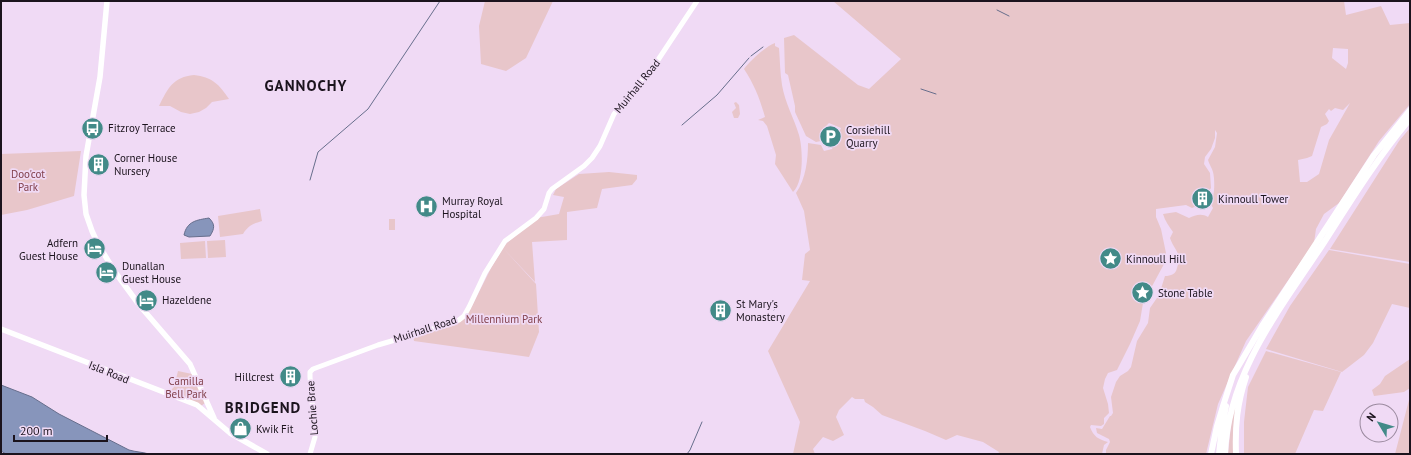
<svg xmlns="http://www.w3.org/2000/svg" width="1411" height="455" font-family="'PT Sans',sans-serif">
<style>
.green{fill:#e8c6ca;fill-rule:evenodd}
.water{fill:#8795bb;stroke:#676e8c}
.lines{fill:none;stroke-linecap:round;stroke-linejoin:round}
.stream{stroke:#676e8c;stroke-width:1}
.secondary{stroke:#fff;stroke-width:5}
.primary{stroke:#fff;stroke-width:5.5}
.highway{stroke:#fff;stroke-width:6}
.labels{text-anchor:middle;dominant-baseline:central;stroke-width:3.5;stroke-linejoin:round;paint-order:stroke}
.street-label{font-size:11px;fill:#1b131d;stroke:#f0daf5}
.poi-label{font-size:11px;fill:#1b131d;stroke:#f0daf5;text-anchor:start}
.park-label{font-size:11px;fill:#82414c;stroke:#f0daf5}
.district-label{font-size:15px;font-weight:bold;letter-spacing:1px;fill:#1b131d;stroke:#f0daf5}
</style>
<rect width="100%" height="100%" fill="#f0daf5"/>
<path class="green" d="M485 1H553L526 58 506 71 481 64 479 26Z
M833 1H1344L1346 15 1381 6 1390 25 1410 23V104L1379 141 1339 203 1324 214 1316 229 1314 243 1246 341 1218 404 1206 454H1106V450L1110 442 1109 439 1097 433 1096 428 1102 429 1110 416H1111L1113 413 1111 397 1116 382 1120 376 1128 371 1131 367 1137 341 1148 323 1150 308 1159 295 1165 276C1171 276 1176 274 1177 268 1182 252 1175 252 1170 238L1173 232C1169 226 1165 221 1163 214L1176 212 1189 218C1195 215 1202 213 1208 217L1213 208 1210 203C1215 198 1215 180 1213 172 1212 168 1209 164 1208 160L1215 147 1217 133 1215 130V138L1211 149 1205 157 1204 164 1210 173 1211 188 1207 194H1202L1198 199 1199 205 1192 208 1186 205 1156 209V217L1161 229 1166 253 1164 264 1143 303 1140 321 1130 344 1117 370 1108 373 1105 379 1103 388 1108 404 1109 413 1104 418V424L1101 426 1091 425 1090 427C1094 437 1098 439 1108 442L1104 445 1102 454H998L999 452 983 442 957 435 946 440 925 431 882 415 873 407 865 402 864 399H855L852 397 839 410 836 417 844 435 833 441 823 437 813 449 815 454H793L800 422 768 351 810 281 802 280 805 254 810 250 804 211 796 193C806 179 808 159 808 143L821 145 824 151 832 149 841 128 829 123 824 128 821 141 816 142 806 136 795 112V106L788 75 785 73 784 38 794 35 858 85 869 89 901 59ZM1333 48 1348 49V63L1346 69 1332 58ZM1350 103 1329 140 1319 174 1307 182H1300L1298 160 1307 158 1312 156 1321 127 1327 124 1329 121 1325 114 1329 109 1331 111 1335 108 1343 110Z
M775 43V46L779 48C780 60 780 73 782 85 785 103 794 118 799 135 803 149 804 182 793 192L775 164 776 155 767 126 763 121 758 120 765 117C760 99 754 84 744 69 750 61 766 46 775 43Z
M194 75C212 77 219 84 229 99L212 102 206 108 199 112 190 114 181 112 170 106H159C168 88 173 77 194 75Z
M736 102 739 105 740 114 738 118H734L732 112 736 108 734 103Z
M1410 128V262L1330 249 1399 141Z
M81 151 74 196 27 210 1 215V154Z
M609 172 637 175V179L632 185 602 189 597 208 567 212V240L532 242 535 282 502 247 536 218 559 214 564 197 553 195 556 189 579 174Z
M260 209 262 221C252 224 248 226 243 234L220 237 218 216Z
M389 219H395V230H389Z
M225 240 226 257 208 258 207 241Z
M205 241 206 258 181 259 180 243Z
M503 248 536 284 539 332 529 357 414 341 413 336 454 325 472 306 491 268Z
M1329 250 1410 264V308L1392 304 1373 343 1364 355 1342 372 1266 349 1290 306Z
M1266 351 1341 372 1323 411 1314 410 1295 454H1244V422L1248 387Z
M1410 359V388L1404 392 1374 396 1372 390 1380 384 1385 376Z
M178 371 192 374 205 403 201 406 168 393 174 387Z
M1237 392 1235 454H1228L1233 406Z
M1409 400H1410V454H1395Z"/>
<path class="water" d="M209 218C215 224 215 228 210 236L189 237 184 235C187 221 197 220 209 218Z
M1 385 32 397 59 414 129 450C136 452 142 452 149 454H6L1 451Z"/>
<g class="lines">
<path class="stream" d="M997 10 1009 16
M751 56 763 47
M921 89 936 94
M682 125 717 95 749 58
M310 180 318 152 368 109 440 1
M774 310 776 308 777 304
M687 454 690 450 702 422"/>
<path class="secondary" d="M310 454 315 437 310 377V372L313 369 378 345 453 323 459 320 464 316 469 307 485 273 505 241 536 218 544 209 549 193 552 189 584 166 592 158 600 146 614 114 656 63 697 1"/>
<path class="primary" d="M107 1 100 77 86 156 84 195 86 214 92 231 98 244 115 272 140 306 190 364 214 418
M1 329 197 405 230 433 267 454"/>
<path class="highway" d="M1211 454 1217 426 1223 406 1233 375 1239 365 1262 326 1374 155 1410 110
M1219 454 1222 427 1226 406
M1225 454C1228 372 1282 307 1325 241 1352 199 1378 157 1410 119
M1236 454C1235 426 1237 404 1246 377"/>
</g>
<defs>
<symbol id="bus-disc" viewBox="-11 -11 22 22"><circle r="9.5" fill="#428a88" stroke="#f0daf5"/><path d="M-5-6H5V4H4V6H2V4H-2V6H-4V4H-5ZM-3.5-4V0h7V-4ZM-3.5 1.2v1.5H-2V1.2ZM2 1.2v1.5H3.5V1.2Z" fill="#fff"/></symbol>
<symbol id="parking-disc" viewBox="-11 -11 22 22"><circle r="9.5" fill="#428a88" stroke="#f0daf5"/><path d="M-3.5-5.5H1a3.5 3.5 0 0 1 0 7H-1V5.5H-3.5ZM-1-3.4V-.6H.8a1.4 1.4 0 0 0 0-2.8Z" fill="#fff"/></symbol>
<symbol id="building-disc" viewBox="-11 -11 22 22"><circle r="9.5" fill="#428a88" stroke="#f0daf5"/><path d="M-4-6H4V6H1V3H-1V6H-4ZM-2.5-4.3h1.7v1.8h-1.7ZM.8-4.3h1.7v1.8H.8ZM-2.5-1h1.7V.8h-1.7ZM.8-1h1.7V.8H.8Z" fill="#fff"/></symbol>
<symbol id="hospital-disc" viewBox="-11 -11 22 22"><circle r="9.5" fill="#428a88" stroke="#f0daf5"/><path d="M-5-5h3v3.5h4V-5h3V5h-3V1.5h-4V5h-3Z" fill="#fff"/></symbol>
<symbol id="hotel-disc" viewBox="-11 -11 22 22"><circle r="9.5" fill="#428a88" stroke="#f0daf5"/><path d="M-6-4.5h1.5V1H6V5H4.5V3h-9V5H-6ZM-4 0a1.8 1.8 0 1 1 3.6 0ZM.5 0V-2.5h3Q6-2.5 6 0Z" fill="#fff"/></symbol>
<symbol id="sight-disc" viewBox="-11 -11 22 22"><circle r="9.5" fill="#428a88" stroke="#f0daf5"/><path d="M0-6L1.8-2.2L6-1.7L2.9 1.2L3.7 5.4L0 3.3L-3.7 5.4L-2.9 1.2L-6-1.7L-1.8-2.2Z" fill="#fff"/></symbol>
<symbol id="shop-disc" viewBox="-11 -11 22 22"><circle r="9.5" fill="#428a88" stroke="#f0daf5"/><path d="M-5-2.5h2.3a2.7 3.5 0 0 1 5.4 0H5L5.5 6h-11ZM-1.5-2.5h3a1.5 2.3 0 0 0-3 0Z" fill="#fff"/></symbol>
</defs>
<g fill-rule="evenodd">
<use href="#bus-disc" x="80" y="116" width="25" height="25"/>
<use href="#parking-disc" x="818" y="124" width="25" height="25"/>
<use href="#building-disc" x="86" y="152" width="25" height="25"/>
<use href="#building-disc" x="1190" y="186" width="25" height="25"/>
<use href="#hospital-disc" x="414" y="194" width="25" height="25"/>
<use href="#hotel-disc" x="82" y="236" width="25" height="25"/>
<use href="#sight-disc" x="1098" y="246" width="25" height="25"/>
<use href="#hotel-disc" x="94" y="260" width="25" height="25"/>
<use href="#sight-disc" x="1130" y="280" width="25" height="25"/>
<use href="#hotel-disc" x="134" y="288" width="25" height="25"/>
<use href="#building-disc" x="708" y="298" width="25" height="25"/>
<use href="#building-disc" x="278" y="364" width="25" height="25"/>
<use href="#shop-disc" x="228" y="416" width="25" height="25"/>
</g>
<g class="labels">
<g class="street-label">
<text transform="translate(637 86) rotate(-51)">Muirhall Road</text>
<text transform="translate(425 329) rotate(-18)">Muirhall Road</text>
<text transform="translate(109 372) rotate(22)">Isla Road</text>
<text transform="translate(312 408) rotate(-94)">Lochie Brae</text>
</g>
<g class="poi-label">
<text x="108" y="128">Fitzroy Terrace</text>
<text x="846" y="130">Corsiehill<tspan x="846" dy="13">Quarry</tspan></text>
<text x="114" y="158">Corner House<tspan x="114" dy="13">Nursery</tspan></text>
<text x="1218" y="199">Kinnoull Tower</text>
<text x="442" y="201">Murray Royal<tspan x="442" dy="13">Hospital</tspan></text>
<text x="78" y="243" text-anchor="end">Adfern<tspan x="78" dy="13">Guest House</tspan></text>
<text x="1126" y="259">Kinnoull Hill</text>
<text x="122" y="266">Dunallan<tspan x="122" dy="13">Guest House</tspan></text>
<text x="1158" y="293">Stone Table</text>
<text x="162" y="300">Hazeldene</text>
<text x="736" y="304">St Mary's<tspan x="736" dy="13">Monastery</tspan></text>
<text x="274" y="377" text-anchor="end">Hillcrest</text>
<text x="256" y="429">Kwik Fit</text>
</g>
<g class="park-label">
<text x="28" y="174">Doo'cot<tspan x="28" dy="13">Park</tspan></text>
<text x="504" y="319">Millennium Park</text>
<text x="186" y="381">Camilla<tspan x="186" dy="13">Bell Park</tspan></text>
</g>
<g class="district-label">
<text x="306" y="85">GANNOCHY</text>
<text x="263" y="407">BRIDGEND</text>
</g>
</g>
<rect width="1411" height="455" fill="none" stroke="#1b131d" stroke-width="4"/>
<g transform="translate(1379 423) rotate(308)"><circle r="19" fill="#f0daf5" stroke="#9b8a9f"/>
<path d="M0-3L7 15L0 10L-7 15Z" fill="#428a88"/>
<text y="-6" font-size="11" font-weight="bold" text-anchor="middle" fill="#1b131d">N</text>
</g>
<path d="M14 435v6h93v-6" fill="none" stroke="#1b131d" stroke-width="2"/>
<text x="20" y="435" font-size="12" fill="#1b131d" stroke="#f0daf5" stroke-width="3" paint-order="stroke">200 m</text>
</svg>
